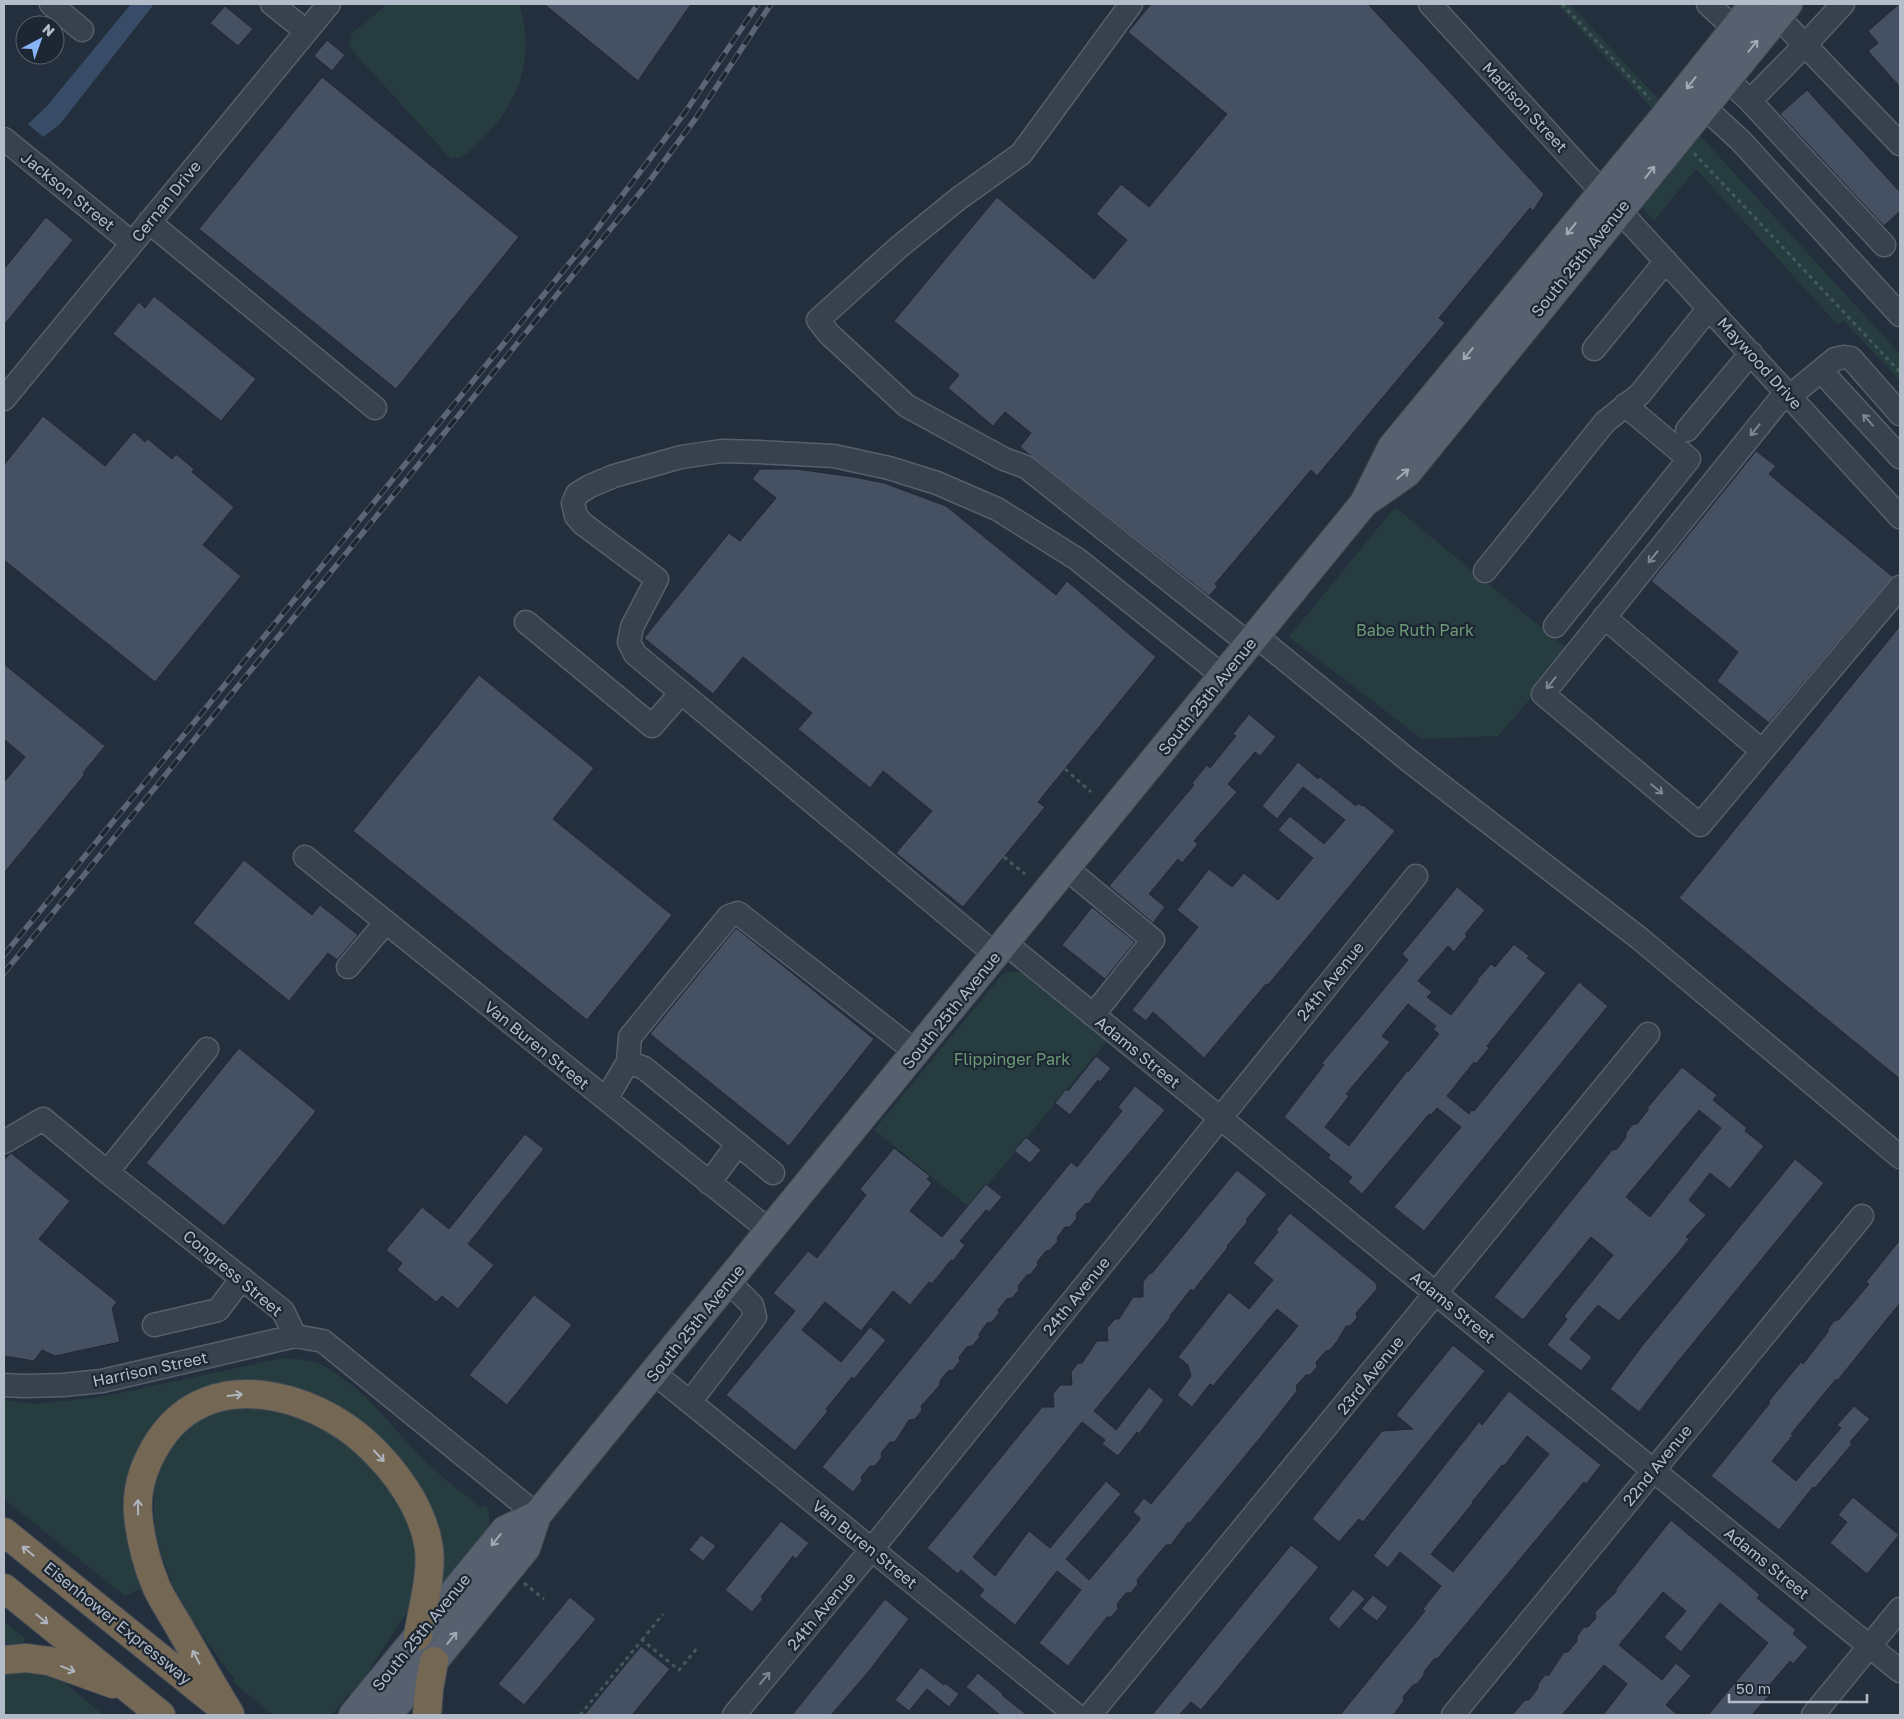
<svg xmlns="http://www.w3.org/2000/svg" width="1904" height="1719" font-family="'Golos Text',sans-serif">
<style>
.green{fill:#263c3f}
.water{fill:#394c67}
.building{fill:#455162;stroke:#1f2835;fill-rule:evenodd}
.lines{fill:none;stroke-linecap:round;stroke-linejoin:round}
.minor-casing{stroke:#565f6c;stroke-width:25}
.major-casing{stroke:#414a57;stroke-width:30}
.highway-casing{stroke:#434c59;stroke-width:30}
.path{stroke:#44595c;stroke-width:3;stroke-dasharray:4 4;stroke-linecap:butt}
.minor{stroke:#38414e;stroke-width:22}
.major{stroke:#56606e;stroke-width:28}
.highway{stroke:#746855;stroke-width:28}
.rail-casing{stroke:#5a6575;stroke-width:5.5}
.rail{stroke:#1d2633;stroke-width:4;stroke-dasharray:11;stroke-linecap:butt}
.oneway{stroke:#a1aab7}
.oneway2{stroke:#7c8592}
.oneway3{stroke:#aeb4bd}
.labels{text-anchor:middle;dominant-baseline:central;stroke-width:4.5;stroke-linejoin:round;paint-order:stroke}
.street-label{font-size:16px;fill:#b4bcc9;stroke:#1d2633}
.park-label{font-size:16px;fill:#6b9a76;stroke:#1d2633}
</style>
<rect width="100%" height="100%" fill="#242f3e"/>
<path class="green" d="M388 4H519C536 54 520 103 482 139 471 150 466 158 451 159L349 47 352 33Z
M1557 4H1570L1661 102 1653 110Z
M1695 130 1900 354V381L1843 320 1838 325 1696 169 1654 221 1644 210 1640 203Z
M1395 507 1571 652 1498 736 1422 739 1289 637Z
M1013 971 1028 974 1108 1040 969 1207 874 1130 1003 974Z
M283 1358C300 1359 316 1360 331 1370 363 1389 392 1426 417 1453 437 1473 459 1491 482 1508L485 1504 489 1510V1526L434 1598 414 1486 273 1385 151 1433 145 1582 141 1589 125 1596 4 1499V1400L36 1404 101 1397Z
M262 1407 291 1413 320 1427 347 1445 370 1467 391 1494 406 1520 422 1558 414 1601 352 1697 348 1695 332 1715H273L233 1682 234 1678C212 1650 191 1622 175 1590 170 1581 168 1571 164 1562 149 1518 147 1470 182 1434 189 1427 199 1418 209 1415 226 1409 244 1408 262 1407Z
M4 1621 25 1638 21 1650 4 1651Z
M37 1672 57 1676 103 1715H4V1675Z"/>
<path class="water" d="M131 4H154L60 124 43 137 28 124 47 106Z"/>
<path class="building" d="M544 4H691L638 81Z
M1151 4H1368L1544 194 1533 211 1530 208 1439 318 1445 323 1317 476 1311 470 1215 584 1218 586 1209 596 1020 447 1031 433 1005 412 993 426 948 388 959 375 894 321 997 197 1094 279 1127 240 1096 214 1121 184 1149 207 1227 114 1128 32Z
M1899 4H1900V87L1868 51 1878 43 1868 31Z
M225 6 253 29 238 46 210 23Z
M327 40 345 55 332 71 314 56Z
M322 77 519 237 396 389 199 229Z
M1807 90 1900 192V211L1884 226 1780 114Z
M46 217 73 240 4 325V269Z
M154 296 256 379 221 421 113 334 139 302 145 308Z
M43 416 105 466 134 432 145 442 148 439 172 459 176 454 194 469 192 472 234 507 203 545 241 576 155 682 4 560V465Z
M1756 451 1776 466 1769 474 1893 577 1769 723 1717 681 1738 652 1651 581Z
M760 469H796L854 477 884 483 946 506 1056 595 1067 581 1156 657 1038 802 1045 807 963 907 896 853 932 811 883 771 870 788 798 729 812 713 743 657 713 694 644 638 729 533 740 541 776 498 752 479Z
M1900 626V1079L1679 898Z
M4 664 105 746 83 773 85 774 4 873V782L25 757 4 739Z
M479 675 594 768 553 819 672 915 587 1020 353 831Z
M1249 714 1276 737 1260 756 1255 752 1228 784 1237 792 1194 841 1198 844 1182 863 1178 859 1149 894 1165 907 1153 923 1109 886 1194 785 1192 783 1207 765 1210 768 1236 736 1233 734Z
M1298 762 1318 779 1320 777 1356 806 1358 803 1362 806 1363 805 1395 831 1268 985 1266 984 1204 1058 1153 1012 1146 1021 1132 1010 1198 927 1177 910 1209 869 1232 887 1244 873 1278 900 1313 858 1278 830 1290 816 1324 844 1345 820 1303 787 1277 819 1262 806Z
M244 860 312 915 320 905 358 935 337 960 328 953 289 1001 193 923Z
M1457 887 1485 910 1465 934 1467 936 1454 952 1448 946 1418 981 1432 992 1427 997 1451 1015 1478 981 1477 980 1491 964 1495 967 1514 944 1529 956 1527 958 1546 973 1487 1046 1489 1048 1476 1064 1474 1062 1447 1096 1469 1114 1472 1110 1474 1111 1579 982 1608 1006 1424 1231 1394 1207 1461 1127 1437 1108 1431 1115 1429 1114 1362 1194 1348 1182 1352 1177 1328 1158 1330 1155 1284 1117 1324 1065 1322 1063 1408 960 1402 954ZM1408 1004 1436 1026 1433 1029 1439 1034 1408 1072 1407 1071 1349 1146 1325 1127 1349 1096 1346 1094 1390 1042 1382 1036Z
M1092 907 1135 942 1105 979 1062 945Z
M736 928 874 1039 789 1146 650 1034Z
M239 1048 316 1111 224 1226 146 1163Z
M1096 1056 1111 1068 1100 1082 1098 1080 1070 1115 1055 1103 1066 1089 1068 1091Z
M1682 1067 1717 1095 1713 1100 1747 1128 1745 1131 1764 1146 1730 1189 1710 1173 1689 1200 1706 1215 1686 1237 1689 1239 1678 1253 1619 1321 1598 1305 1570 1339 1592 1357 1581 1371 1547 1345 1567 1319 1564 1316 1613 1255 1591 1237 1523 1320 1494 1297 1612 1150 1617 1149 1626 1137V1133L1633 1124H1637L1648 1110V1107ZM1699 1110 1721 1128 1650 1217 1626 1197Z
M1135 1086 1165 1110 1097 1192 1090 1203 1085 1204 1076 1214 1077 1218 1070 1227H1065L1057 1238 1058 1241 1050 1250 1046 1251 1037 1262 1038 1265 1031 1274 1027 1275 1018 1286 1019 1290 1012 1298 1007 1299 998 1310 999 1313 992 1322 987 1323 979 1334 980 1337 972 1346 967 1347 959 1357 960 1361 953 1370 948 1371 940 1381V1385L921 1406 922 1410 915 1419 909 1420 895 1442H890L881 1453 882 1457 875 1466H870L861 1477 862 1481 853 1492 822 1467 1071 1162 1077 1167 1122 1111 1118 1107Z
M525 1134 544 1149 468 1244 494 1265 458 1309 442 1296 436 1302 397 1270 402 1263 386 1250 422 1207 449 1229Z
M1026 1137 1041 1150 1030 1163 1014 1151Z
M894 1148 930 1176 927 1179 932 1183 910 1211 942 1237 986 1184 1002 1197 989 1212 986 1210 960 1241 965 1245 953 1261 951 1260 932 1284 929 1282 910 1305 893 1291 861 1331 825 1302 802 1330 841 1362 870 1327 886 1340 854 1379 852 1377 826 1409 828 1411 795 1451 726 1395 795 1311 773 1293 808 1251 817 1258 866 1195 860 1189Z
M11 1153 70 1201 39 1239 117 1302 112 1308 120 1342 55 1356 42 1350 34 1361 4 1356V1160Z
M1795 1159 1824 1183 1676 1364 1639 1412 1610 1389 1642 1346Z
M1237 1170 1267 1194 1246 1220 1248 1221 1227 1246 1228 1247 1193 1291 1191 1289 1170 1316 1171 1317 1094 1411 1116 1430 1149 1387 1164 1400 1139 1434 1137 1432 1118 1456 1102 1444 1105 1440 1082 1422 973 1557 995 1576 1029 1531 1050 1548 1106 1481 1121 1494 1066 1559 1089 1580 1138 1522 1140 1518 1133 1512 1144 1498 1151 1504 1298 1326 1277 1309 1213 1386 1210 1384 1192 1407 1177 1395 1191 1376 1188 1365 1178 1357 1229 1292 1249 1309 1273 1280 1253 1263 1278 1232 1276 1230 1290 1213 1376 1283 1377 1289 1356 1313 1357 1318 1350 1326H1346L1338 1340 1330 1350 1326 1351 1316 1362 1317 1367 1310 1375H1306L1296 1386 1297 1391 1264 1433 1189 1524 1188 1522 1171 1545H1166L1137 1580 1138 1584 1131 1593H1126L1117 1604 1118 1609 1111 1617H1107L1068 1666 1039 1643 1081 1590 1057 1571 1015 1625 979 1596 984 1590 961 1570 958 1574 927 1548 1042 1407H1054L1053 1394 1060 1385H1072L1071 1372 1078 1363H1082L1097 1341H1108L1107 1328 1115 1319H1119L1133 1297H1143V1282L1150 1273H1152Z
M1900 1240V1303L1837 1381 1836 1379 1791 1434 1793 1435 1772 1461 1796 1481 1841 1428 1837 1425 1854 1406 1870 1419 1850 1442 1852 1444 1815 1488 1813 1487 1779 1530 1711 1476 1770 1403 1768 1402 1801 1362 1803 1364 1828 1332V1329L1834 1321 1838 1320 1842 1316 1869 1284 1866 1282Z
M534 1295 572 1325 507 1405 469 1375Z
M1453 1345 1485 1371 1363 1522 1359 1519 1339 1542 1312 1519 1382 1431 1413 1429 1396 1415Z
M1509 1391 1601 1465 1586 1484 1584 1482 1438 1658 1434 1659 1424 1672V1675L1417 1684 1413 1685 1403 1697 1404 1701 1393 1715H1340L1425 1611 1423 1609 1441 1586 1400 1552 1388 1568 1373 1556 1479 1422 1482 1425ZM1527 1436 1549 1454 1453 1572 1431 1554 1473 1503 1472 1502 1502 1465 1504 1466Z
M1853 1497 1899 1535 1867 1574 1830 1543 1847 1522 1838 1515Z
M1671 1520 1742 1579 1760 1595 1757 1598 1796 1630 1793 1634 1808 1647 1793 1664 1790 1661 1768 1687 1773 1691 1752 1715H1708L1768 1643 1720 1603 1681 1652 1664 1637 1686 1611 1663 1592 1619 1645 1662 1680 1676 1663 1691 1676 1666 1705 1678 1715H1603L1627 1684 1604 1665 1562 1715H1512L1525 1700H1529L1538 1688V1684L1545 1675H1549L1564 1652H1568L1577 1641V1636L1584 1627H1588L1596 1618 1595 1612 1616 1592V1589Z
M781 1521 809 1543 796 1559 793 1556 761 1597 763 1599 752 1612 725 1590Z
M701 1535 716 1546 703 1561 689 1550Z
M1291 1545 1319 1567 1267 1630 1201 1710 1191 1702 1179 1715H1152Z
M1353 1589 1365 1599 1339 1629 1328 1619Z
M1373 1595 1388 1607 1377 1621 1361 1609Z
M570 1597 596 1619 524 1705 498 1684Z
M885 1599 909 1619 869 1671 831 1715H792Z
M641 1646 670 1669 632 1715H584Z
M921 1667 944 1685 945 1683 959 1694 949 1707 927 1689 909 1711 895 1700Z
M978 1673 1003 1694 1002 1695 1027 1715H1000L966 1687Z"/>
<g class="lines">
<defs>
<path id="minor" d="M51 4 82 30
M272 4 306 31
M1131 4 1021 154 958 199 899 247 818 320 829 334 907 406 1004 459 1026 467 1249 644
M1430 4 1900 517
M1708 4 1735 29
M1777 16 1900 144
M1727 79 1750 101 1805 45 1843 4
M1750 101 1884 245
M1704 107 1741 141 1900 315
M4 139 132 243
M149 222 375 408
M1594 349 1666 261
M1822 372 1900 457
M1786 392 1543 694 1700 825 1900 587
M1790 396 1835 359 1844 357 1851 358 1900 414
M4 399 329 4
M1687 430 1751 353
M1485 571 1605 422 1640 394 1709 308
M1604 617 1761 750
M526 622 652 726 681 693
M1555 626 1689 459 1625 405
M1256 636 1412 763 1639 938 1900 1157
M305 857 770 1231
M1066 868 1153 940 1093 1015
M1005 943 1900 1671
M996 955 635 654 629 642 632 627 657 579 583 524 576 516 573 503 577 494 590 486 614 476 681 457 722 451 759 452 834 456 889 468 937 483 997 509 1077 559 1223 676
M348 967 386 922
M628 1062 630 1037 729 916 738 913 916 1052
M606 1099 628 1062 644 1068 738 1144 709 1183
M4 1142 43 1119 107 1172 283 1311 295 1336
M738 1144 773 1173
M107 1172 207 1049
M154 1325 218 1310 242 1278
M654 1373 1076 1715
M4 1385 23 1386 63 1385 102 1381 295 1336 323 1341 537 1515
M690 1402 755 1317 752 1305 729 1282
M734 1715 872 1549 1416 876
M1090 1715 1648 1034
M1453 1715 1862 1216
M1813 1715 1900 1609"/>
<path id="major" d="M1367 501 1407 473 1788 4
M353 1715 505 1530 537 1515
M387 1715 434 1661 526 1548 537 1515 1364 503 1392 447 1664 117 1754 4"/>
<path id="highway" d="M4 1532 215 1702
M4 1588 161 1715
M4 1660 26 1658 49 1661 113 1684
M230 1714C213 1687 198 1659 182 1632 174 1617 163 1602 156 1586 147 1564 140 1537 138 1513 136 1486 146 1460 161 1438 211 1366 312 1393 367 1444 395 1470 421 1506 428 1543 434 1569 422 1609 418 1636
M427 1715 429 1689 434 1661"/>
</defs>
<use href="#minor" class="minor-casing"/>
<use href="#major" class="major-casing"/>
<use href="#highway" class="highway-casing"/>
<path class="path" d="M1562 4 1650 99
M1694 153 1900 372
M1065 769 1091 792
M1004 857 1025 874
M524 1583 544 1599
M642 1640 663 1614
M580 1715 642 1640 679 1670 698 1647"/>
<use href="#minor" class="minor"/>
<use href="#major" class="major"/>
<use href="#highway" class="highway"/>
<defs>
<path id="rail" d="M4 955 590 238 686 111 758 4
M4 973 648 183 696 118 771 4"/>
</defs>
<use href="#rail" class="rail-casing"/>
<use href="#rail" class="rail"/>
</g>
<defs><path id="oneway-shaft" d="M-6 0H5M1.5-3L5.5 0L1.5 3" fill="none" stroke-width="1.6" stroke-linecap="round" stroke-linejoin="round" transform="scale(1.25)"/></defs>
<g class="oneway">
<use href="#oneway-shaft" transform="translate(1753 46) rotate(-51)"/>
<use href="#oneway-shaft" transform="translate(1691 83) rotate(128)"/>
<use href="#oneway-shaft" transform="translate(1650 172) rotate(-51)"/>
<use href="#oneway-shaft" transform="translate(1571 229) rotate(129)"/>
<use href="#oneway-shaft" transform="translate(1468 354) rotate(129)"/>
<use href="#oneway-shaft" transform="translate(1403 474) rotate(-40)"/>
<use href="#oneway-shaft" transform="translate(496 1540) rotate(129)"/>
<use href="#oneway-shaft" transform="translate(452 1638) rotate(-51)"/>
</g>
<g class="oneway2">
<use href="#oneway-shaft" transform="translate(1868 420) rotate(-132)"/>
<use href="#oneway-shaft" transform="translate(1755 430) rotate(129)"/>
<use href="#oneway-shaft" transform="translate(1653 557) rotate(129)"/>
<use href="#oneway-shaft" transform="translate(1551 683) rotate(129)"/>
<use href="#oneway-shaft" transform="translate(1657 789) rotate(40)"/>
<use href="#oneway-shaft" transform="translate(765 1678) rotate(-50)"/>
</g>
<g class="oneway3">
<use href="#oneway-shaft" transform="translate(235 1395) rotate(-7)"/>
<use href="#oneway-shaft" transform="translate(379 1456) rotate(47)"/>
<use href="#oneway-shaft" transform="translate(138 1507) rotate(-91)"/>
<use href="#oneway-shaft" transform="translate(28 1551) rotate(-141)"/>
<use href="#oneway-shaft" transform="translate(42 1619) rotate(39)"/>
<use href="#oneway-shaft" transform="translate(196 1657) rotate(-118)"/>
<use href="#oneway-shaft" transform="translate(68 1669) rotate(22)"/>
</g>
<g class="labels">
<g class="street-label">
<text transform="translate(1525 107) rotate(47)">Madison Street</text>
<text transform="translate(68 191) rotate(39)">Jackson Street</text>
<text transform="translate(166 201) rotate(-51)">Cernan Drive</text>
<text transform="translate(1580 258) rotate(-51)">South 25th Avenue</text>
<text transform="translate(1760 363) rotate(48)">Maywood Drive</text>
<text transform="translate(1207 696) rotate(-51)">South 25th Avenue</text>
<text transform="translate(1330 981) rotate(-51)">24th Avenue</text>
<text transform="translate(951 1010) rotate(-51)">South 25th Avenue</text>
<text transform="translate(537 1045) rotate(39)">Van Buren Street</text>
<text transform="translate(1138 1052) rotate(39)">Adams Street</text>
<text transform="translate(233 1273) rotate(40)">Congress Street</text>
<text transform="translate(1076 1296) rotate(-51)">24th Avenue</text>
<text transform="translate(1453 1307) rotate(39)">Adams Street</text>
<text transform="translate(695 1323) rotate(-51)">South 25th Avenue</text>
<text transform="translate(150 1369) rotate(-12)">Harrison Street</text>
<text transform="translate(1370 1375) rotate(-51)">23rd Avenue</text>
<text transform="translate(1657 1465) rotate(-51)">22nd Avenue</text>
<text transform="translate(865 1544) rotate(39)">Van Buren Street</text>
<text transform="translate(1767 1563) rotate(39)">Adams Street</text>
<text transform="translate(821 1611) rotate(-50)">24th Avenue</text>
<text transform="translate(118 1623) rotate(39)">Eisenhower Expressway</text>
<text transform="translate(421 1632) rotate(-51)">South 25th Avenue</text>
</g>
<g class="park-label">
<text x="1415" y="630">Babe Ruth Park</text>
<text x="1012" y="1059">Flippinger Park</text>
</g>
</g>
<rect width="1904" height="1719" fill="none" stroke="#b4bcc9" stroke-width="10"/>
<g transform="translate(40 40) rotate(41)"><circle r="24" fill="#1d2633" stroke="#59626f"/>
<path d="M0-4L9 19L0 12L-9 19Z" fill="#8ab4f8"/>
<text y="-8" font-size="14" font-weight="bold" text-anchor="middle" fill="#b4bcc9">N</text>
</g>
<path d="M1729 1694v8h138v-8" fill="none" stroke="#b4bcc9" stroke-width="2.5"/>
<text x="1736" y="1694" font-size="15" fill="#b4bcc9" stroke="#1d2633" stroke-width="4" paint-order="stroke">50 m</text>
</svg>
